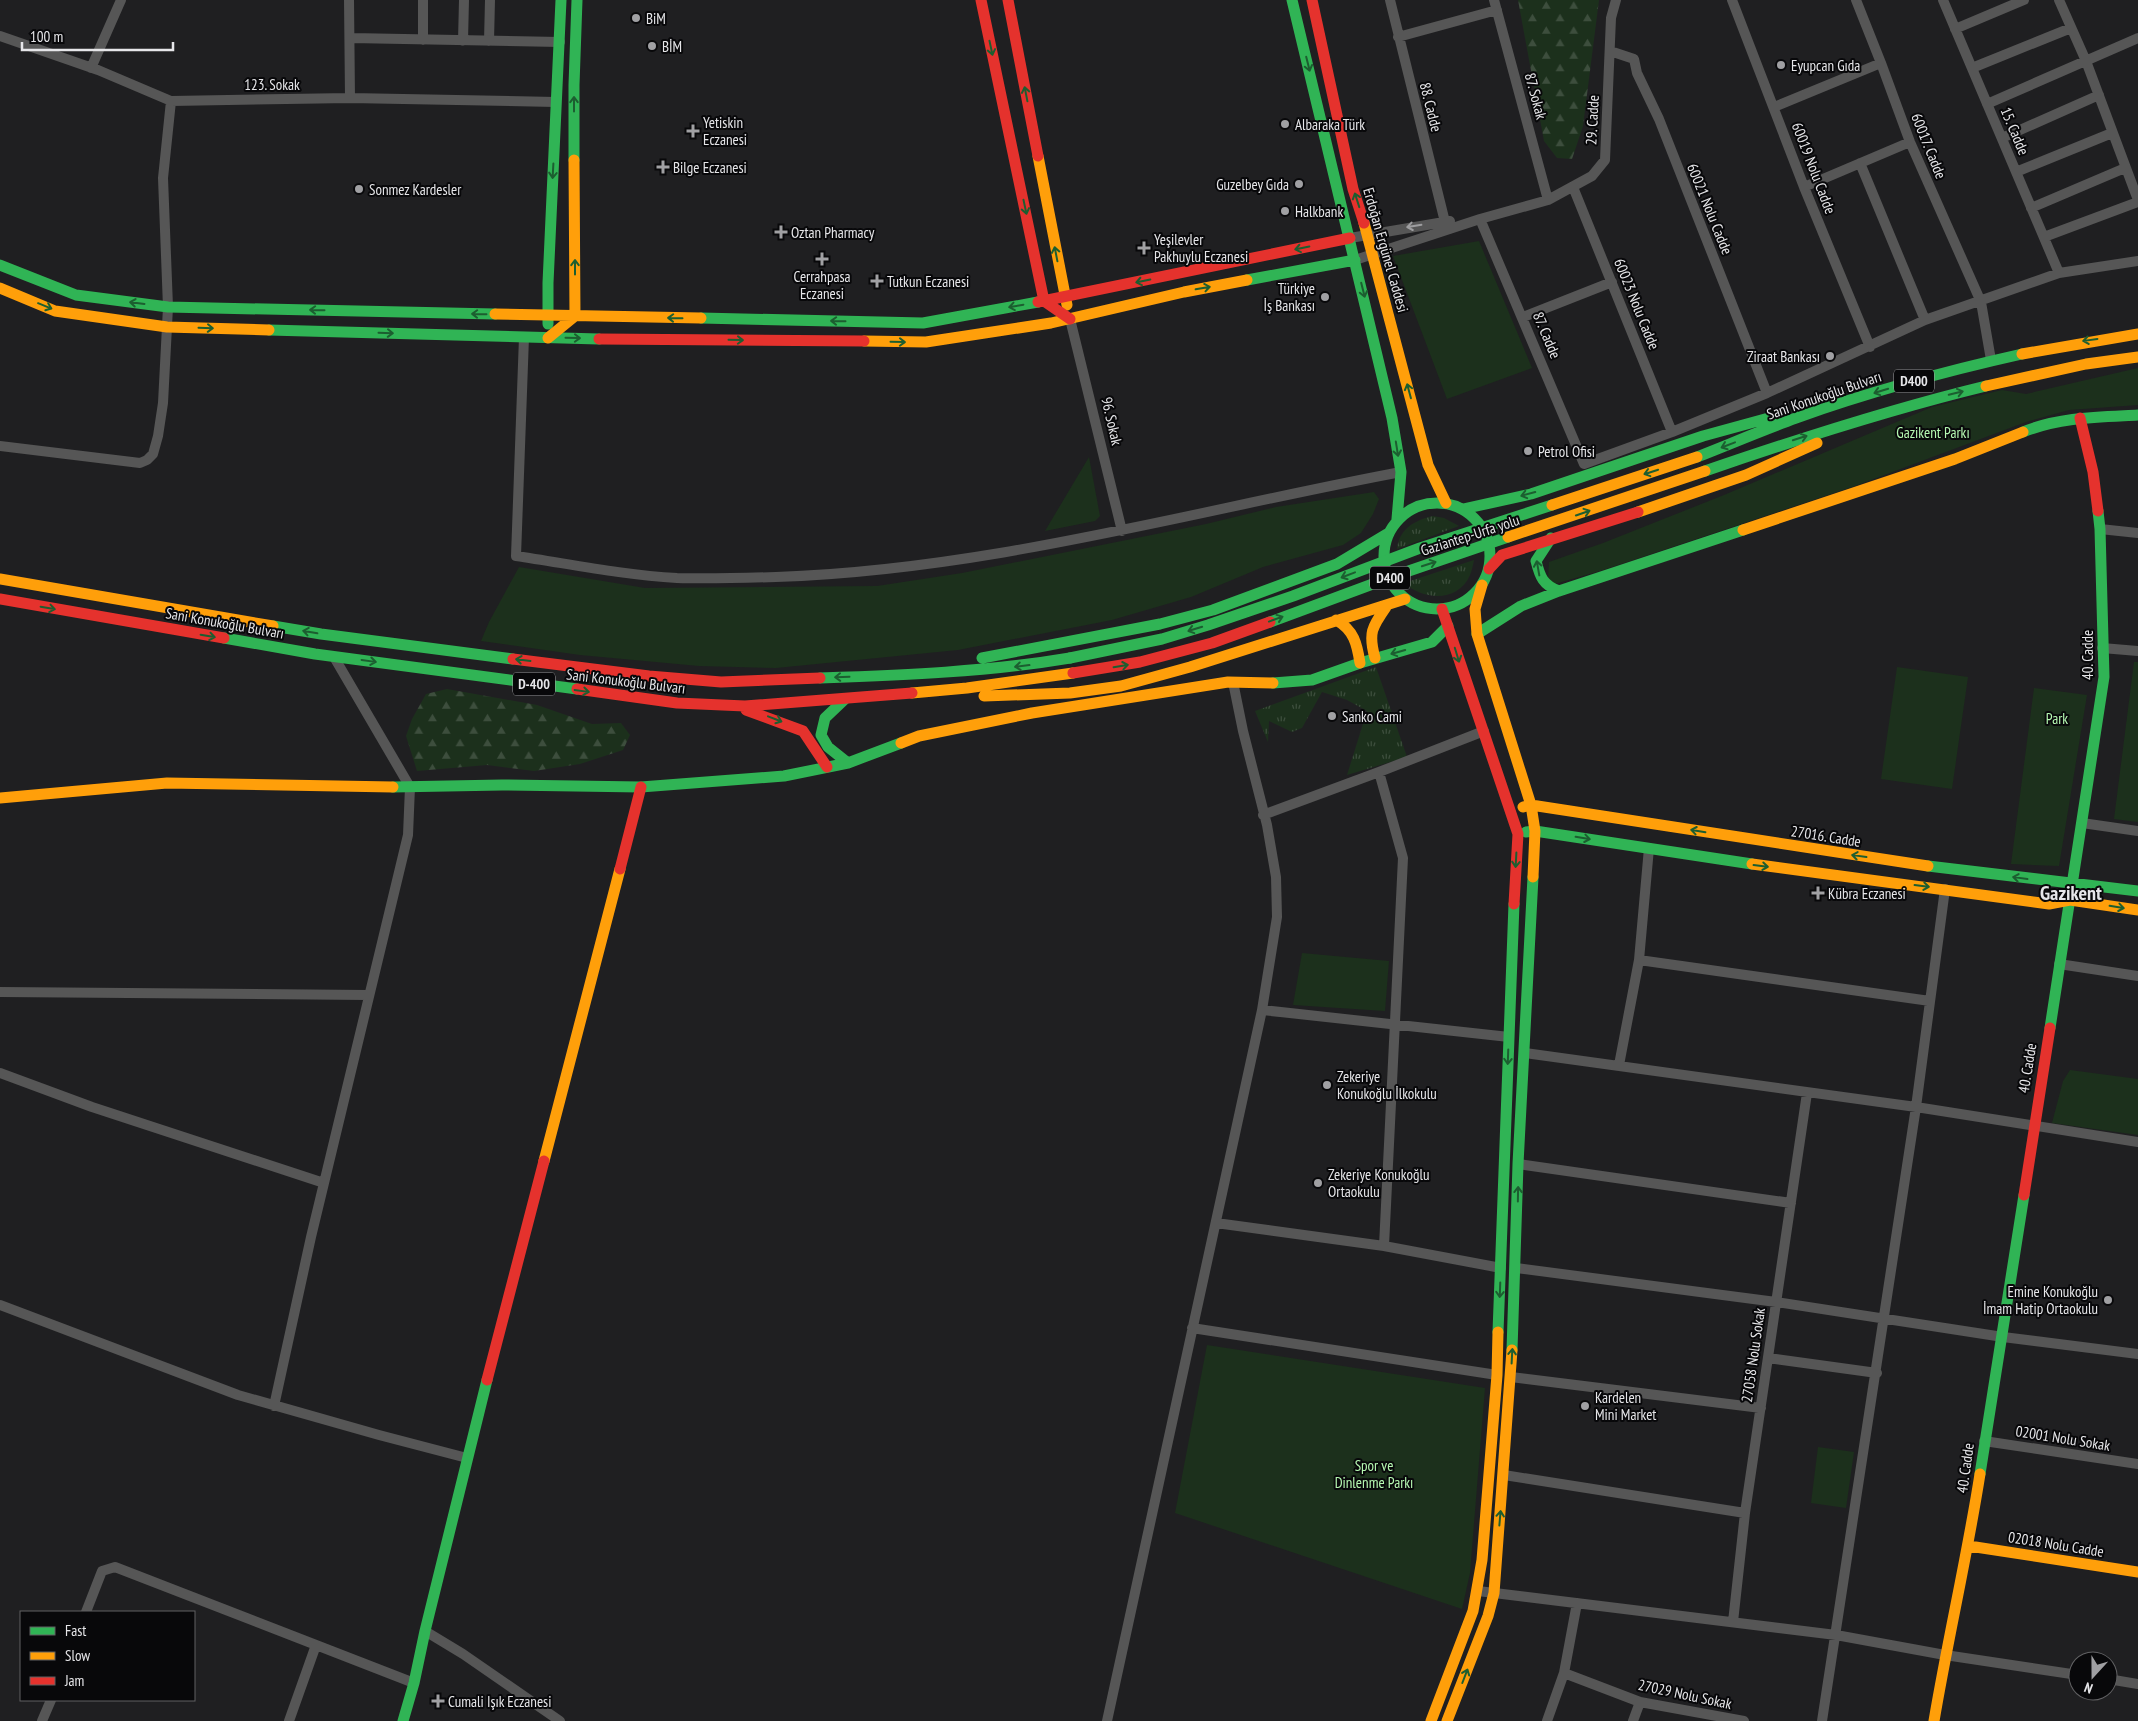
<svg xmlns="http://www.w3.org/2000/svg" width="2138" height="1721" font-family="'PT Sans Narrow',sans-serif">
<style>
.grass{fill:url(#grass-tufts)}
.forest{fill:url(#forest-firs)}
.park{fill:#1c301c}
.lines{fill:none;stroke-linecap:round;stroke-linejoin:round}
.street{stroke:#565656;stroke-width:10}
.fast{stroke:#30b455;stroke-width:11}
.slow{stroke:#ff9f0a;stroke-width:11}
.jam{stroke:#e5322d;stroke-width:11}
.fast-bridge{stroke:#30b455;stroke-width:11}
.slow-bridge{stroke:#ff9f0a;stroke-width:11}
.jam-bridge{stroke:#e5322d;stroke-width:11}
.oneway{stroke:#1c5e30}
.oneway2{stroke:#9e9ea0}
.poi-dot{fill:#a0a0a3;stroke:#08080a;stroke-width:2}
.labels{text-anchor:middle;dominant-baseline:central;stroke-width:4;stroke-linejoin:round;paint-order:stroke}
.shield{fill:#08080a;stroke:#a3a3a6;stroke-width:1}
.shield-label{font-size:14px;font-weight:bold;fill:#e6e6e9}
.poi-label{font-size:15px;fill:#e6e6e9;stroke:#08080a;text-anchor:start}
.street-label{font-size:15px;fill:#e6e6e9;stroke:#08080a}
.park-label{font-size:15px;fill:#b6f9b2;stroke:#08080a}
.district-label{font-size:20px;font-weight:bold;fill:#e6e6e9;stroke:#08080a}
</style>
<defs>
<pattern id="grass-tufts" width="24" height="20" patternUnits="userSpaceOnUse" patternTransform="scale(1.25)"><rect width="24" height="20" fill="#1c301c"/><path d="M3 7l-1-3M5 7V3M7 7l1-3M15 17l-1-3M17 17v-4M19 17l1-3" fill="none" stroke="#3d4e3d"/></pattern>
<pattern id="forest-firs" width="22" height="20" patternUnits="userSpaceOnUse" patternTransform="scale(1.25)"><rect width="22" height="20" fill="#1c301c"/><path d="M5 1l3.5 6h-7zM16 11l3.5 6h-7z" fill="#3d4e3d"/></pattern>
</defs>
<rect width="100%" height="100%" fill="#1f1f21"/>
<path class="grass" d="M1433 516 1444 518 1459 526 1397 549C1399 529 1415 520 1433 516Z
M1474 560C1473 565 1472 570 1470 575 1458 603 1423 600 1404 583Z
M1376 667 1407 757 1347 775 1367 711 1347 700 1322 692 1302 728 1292 732 1269 721 1268 742 1255 711Z"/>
<path class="forest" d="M1518 0H1599L1583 126 1572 159 1557 158 1544 141Z
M447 689 537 705 592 724 621 723 630 735 623 750 580 764 534 771 487 765 417 771 406 736 412 719 426 694Z"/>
<path class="park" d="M1479 241 1532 368 1447 399 1393 256Z
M2138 368V405L2069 410 2026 422 1855 486 1600 571 1551 585 1548 579 1549 562 1603 543 1724 495 1932 407 2002 390 2026 394Z
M1089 457 1100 516 1095 521 1045 531Z
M1374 492 1379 499 1373 514 1361 533 1343 545 1263 567 1191 597 1112 620 958 650 776 668 699 666 580 655 481 641 489 622 519 567 645 588 877 586 962 573 1206 524 1276 507Z
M2134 662H2138V822L2114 819Z
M1897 667 1968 677 1952 789 1881 779Z
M2034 688 2087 695 2059 866 2011 864Z
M1302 953 1389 961 1385 1011 1293 1005Z
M2070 1070 2138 1079V1135L2052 1123 2063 1081Z
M1207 1345 1485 1388 1470 1573 1462 1609 1175 1513Z
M1818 1447 1854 1452 1846 1508 1811 1503Z"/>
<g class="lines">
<path class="street" d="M349 0 350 98
M1390 0 1445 222
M1494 0 1548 200
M1732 0 1804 187 1870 347
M1856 0 1881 63 1910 142 1981 302 1991 360
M1943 0 2059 273
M2059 0 2086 61 2138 200
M1955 29 2024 0
M0 36 98 70 171 101 350 98 556 102
M1398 37 1497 10
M351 38 560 42
M423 40V0
M463 41 464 0
M489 41 490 0
M1610 51 1634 59 1637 73 1659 119 1767 393
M91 68 121 0
M1972 68 2071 28
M1987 104 2138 38
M1774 107 1881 63
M2002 138 2099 95
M1860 163 1925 320
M2016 172 2112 133
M1573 187 1672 432
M1804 187 1910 142
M2031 208 2125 168
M1480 219 1584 464 1672 432 1767 393 1925 320 2059 273 2138 261
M2044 237 2138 202
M1350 238 1450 221
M1355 260 1480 219 1548 200 1592 176 1605 160 1611 18 1616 0
M1523 317 1612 282
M1070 319 1122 531
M524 337 516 556C570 564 623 575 677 578 710 579 743 578 776 577 988 570 1193 511 1401 472
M0 446 140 463 147 460 153 454 158 436 163 403 168 307 163 178 171 101
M2100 529 2138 533
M2102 648 2138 651
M1379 772 1403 858 1384 1246
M1263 815 1379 772 1484 731
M2082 823 2138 831
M1639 960 1930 1001
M2059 964 2138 976
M0 992 368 995
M1262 1010 1509 1037
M1525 1053 1916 1107 2138 1142
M1619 1065 1639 960 1649 848
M0 1073 92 1107 324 1183
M1518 1164 1791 1203
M1216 1223 1384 1246 1501 1268
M1516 1268 1776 1302 2003 1337 2138 1354
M0 1305 238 1395 379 1435 467 1458
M1192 1328 1497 1375
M1768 1358 1877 1373
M1511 1377 1761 1408
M274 1406 311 1237 408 835 410 787 334 657
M1984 1441 2138 1464
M1504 1475 1745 1513
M1478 1591 1836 1635 1945 1655 2078 1675
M86 1612 102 1571 115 1567 414 1683
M1733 1622 1745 1513 1807 1093
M425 1631 463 1654 560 1721
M1564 1673 1640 1702 1744 1721
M2108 1679 2138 1684
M42 1721 51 1700
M289 1721 316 1645
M1107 1721 1262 1010 1277 917 1276 877 1267 825 1243 731 1233 682
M1547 1721 1564 1673 1577 1603
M1633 1721 1640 1702
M1822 1721 1916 1107 1945 889"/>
<path class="fast" d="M1292 0 1392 418 1401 472 1397 519
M574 160V85L577 0
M0 265 76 295 168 307 495 314
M1247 280 1355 260
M701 318 923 323 1038 302
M548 324V283L561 0
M269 330 599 339
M2023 432C2059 417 2099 417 2138 415
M1697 457C1730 444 1763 430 1796 418 1869 392 1946 371 2022 354
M1705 471C1798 439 1891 409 1986 386
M1384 556a53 53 0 1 1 106 0a53 53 0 1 1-106 0Z
M1463 509 1531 494 1703 436 1776 416
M1551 538 1536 561C1540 577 1543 585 1559 591
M273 626 321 634 513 659
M1477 634 1521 606 1559 591 1743 530
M224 638 315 654 577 689
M982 658 1160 624 1213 610 1337 564 1387 534
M820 678C904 675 987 672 1070 658
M1273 683 1312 680 1360 663 1432 642 1448 626
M845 699 825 718 821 735 828 747 848 763
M393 787 502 785 641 787 784 776 848 763 901 743
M1526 832 1535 831 1752 864
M1928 866 2138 891
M2050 1028 2104 677 2100 529 2098 511
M1498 1332 1514 904
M1512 1350 1518 1164 1533 877
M1980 1474 2024 1195
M403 1721 414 1683 425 1631 487 1380"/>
<path class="slow" d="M1038 156 1067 305
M1364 223 1428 465 1446 503
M0 288 55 311 167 327 269 330
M495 314 701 318
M548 338 575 316 574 160
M864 341 926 342 1051 323 1184 292 1247 280
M2022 354 2138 334
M1986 386 2086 364 2138 357
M1638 512 1746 475 1817 443
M1743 530 1955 459 2023 432
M0 579 273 626
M1482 585 1475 609 1477 634 1531 805 1535 831 1533 877
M1336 620C1354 630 1357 644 1360 663
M1375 658C1368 633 1372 627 1386 607
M912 693 967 688 1073 673
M984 696 1070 693 1121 686 1190 667 1405 599
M901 743 919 736 1032 713 1228 682 1273 683
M0 798 167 783 393 787
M1523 807 1531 805 1928 866
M1752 864 2049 904 2070 900 2138 910
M544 1161 620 869
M1969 1546 2138 1572
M1431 1721 1473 1611 1482 1560 1497 1375 1498 1332
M1447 1721 1488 1616 1494 1593 1512 1350
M1934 1721C1948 1638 1967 1557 1980 1474"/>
<path class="jam" d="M981 0 1044 301 1070 319
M1008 0 1038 156
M1312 0 1353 189 1364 223
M1038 302 1350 238
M599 339 864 341
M2080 418 2093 472 2098 511
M1489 569 1502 555 1638 512
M0 599 224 638
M1442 609 1518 834 1514 904
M513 659 649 676 721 682 820 678
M577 689 677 703 745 706 912 693
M746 710 803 731 827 767
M620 869 641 787
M2024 1195 2050 1028
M487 1380 544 1161"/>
<path class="fast-bridge" d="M1270 622 1397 575 1508 537
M1070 658 1162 639 1208 625 1293 596 1420 548 1552 505"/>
<path class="slow-bridge" d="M1552 505 1697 457
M1508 537 1705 471"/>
<path class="jam-bridge" d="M1073 673 1140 662 1212 643 1270 622"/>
</g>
<defs><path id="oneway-shaft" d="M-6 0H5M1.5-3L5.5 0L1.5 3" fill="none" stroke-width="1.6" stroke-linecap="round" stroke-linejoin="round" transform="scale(1.25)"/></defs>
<g class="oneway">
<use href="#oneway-shaft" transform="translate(991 48) rotate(78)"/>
<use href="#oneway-shaft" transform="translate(1308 64) rotate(76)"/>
<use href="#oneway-shaft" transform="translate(1026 94) rotate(-101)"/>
<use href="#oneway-shaft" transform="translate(574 104) rotate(-90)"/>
<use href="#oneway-shaft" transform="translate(553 171) rotate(93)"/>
<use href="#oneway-shaft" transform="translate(1357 200) rotate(-108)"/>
<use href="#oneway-shaft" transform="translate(1025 207) rotate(78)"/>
<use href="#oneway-shaft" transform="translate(1302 248) rotate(168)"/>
<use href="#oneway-shaft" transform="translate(1056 254) rotate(-101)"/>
<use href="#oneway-shaft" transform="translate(575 267) rotate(-90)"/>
<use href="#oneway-shaft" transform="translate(1143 281) rotate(168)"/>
<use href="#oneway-shaft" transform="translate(1203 288) rotate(-10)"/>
<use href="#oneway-shaft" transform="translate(1363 290) rotate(76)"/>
<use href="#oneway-shaft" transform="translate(137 303) rotate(-173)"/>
<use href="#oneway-shaft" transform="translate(45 306) rotate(22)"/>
<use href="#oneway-shaft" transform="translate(1016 306) rotate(170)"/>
<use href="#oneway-shaft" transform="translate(317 310) rotate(-179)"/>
<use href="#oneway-shaft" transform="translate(479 314) rotate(-179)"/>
<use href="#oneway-shaft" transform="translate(675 318) rotate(-179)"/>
<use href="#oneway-shaft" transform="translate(838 321) rotate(-179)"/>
<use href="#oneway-shaft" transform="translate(206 328) rotate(2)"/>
<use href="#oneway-shaft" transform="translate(386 333) rotate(2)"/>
<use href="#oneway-shaft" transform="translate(573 338) rotate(1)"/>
<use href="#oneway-shaft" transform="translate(736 340) rotate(1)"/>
<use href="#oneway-shaft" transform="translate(2090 340) rotate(172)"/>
<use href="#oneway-shaft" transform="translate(898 342) rotate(1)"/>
<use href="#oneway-shaft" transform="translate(1409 391) rotate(-105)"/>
<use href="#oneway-shaft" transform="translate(1881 391) rotate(163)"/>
<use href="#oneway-shaft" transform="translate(1956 393) rotate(-14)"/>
<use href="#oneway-shaft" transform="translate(1800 438) rotate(-18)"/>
<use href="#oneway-shaft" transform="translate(1728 445) rotate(159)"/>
<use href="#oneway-shaft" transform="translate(1397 449) rotate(81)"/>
<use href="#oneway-shaft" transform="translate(1651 472) rotate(162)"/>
<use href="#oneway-shaft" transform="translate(1528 494) rotate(165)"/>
<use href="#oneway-shaft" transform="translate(1583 513) rotate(-19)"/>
<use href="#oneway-shaft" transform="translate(1429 564) rotate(-18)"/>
<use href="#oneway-shaft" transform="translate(1538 568) rotate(-100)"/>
<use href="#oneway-shaft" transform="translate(1348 575) rotate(159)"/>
<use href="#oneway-shaft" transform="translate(48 608) rotate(10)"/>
<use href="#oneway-shaft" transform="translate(1276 619) rotate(-20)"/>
<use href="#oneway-shaft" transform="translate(1195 629) rotate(163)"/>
<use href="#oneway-shaft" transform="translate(310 632) rotate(-170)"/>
<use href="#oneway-shaft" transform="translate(208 636) rotate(10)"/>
<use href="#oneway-shaft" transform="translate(1398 652) rotate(164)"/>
<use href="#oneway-shaft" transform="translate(1457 655) rotate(73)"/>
<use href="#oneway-shaft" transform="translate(523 660) rotate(-173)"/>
<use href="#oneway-shaft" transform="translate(369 661) rotate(8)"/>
<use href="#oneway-shaft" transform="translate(1022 666) rotate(173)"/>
<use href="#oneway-shaft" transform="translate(1121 666) rotate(-9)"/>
<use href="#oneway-shaft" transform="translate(842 677) rotate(178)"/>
<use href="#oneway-shaft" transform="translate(582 691) rotate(8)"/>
<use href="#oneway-shaft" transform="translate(775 719) rotate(21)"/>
<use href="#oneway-shaft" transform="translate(1698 831) rotate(-171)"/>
<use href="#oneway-shaft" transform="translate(1583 838) rotate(9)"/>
<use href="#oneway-shaft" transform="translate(1859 856) rotate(-172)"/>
<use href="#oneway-shaft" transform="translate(1516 860) rotate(93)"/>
<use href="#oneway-shaft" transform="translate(1761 866) rotate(7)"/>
<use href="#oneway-shaft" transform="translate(2020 878) rotate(-172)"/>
<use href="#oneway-shaft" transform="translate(1922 886) rotate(7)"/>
<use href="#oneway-shaft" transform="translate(2117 907) rotate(9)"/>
<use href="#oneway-shaft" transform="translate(1508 1057) rotate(92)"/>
<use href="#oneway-shaft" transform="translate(1518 1194) rotate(-89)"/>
<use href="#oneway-shaft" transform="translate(1500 1290) rotate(92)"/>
<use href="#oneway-shaft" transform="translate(1512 1356) rotate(-87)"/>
<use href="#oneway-shaft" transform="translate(1500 1518) rotate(-85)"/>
<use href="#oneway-shaft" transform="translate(1465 1676) rotate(-69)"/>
</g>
<use class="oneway2" href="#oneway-shaft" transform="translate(1414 226) rotate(171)"/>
<g class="poi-dot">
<circle cx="636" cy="18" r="5"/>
<circle cx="652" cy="46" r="5"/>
<circle cx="1781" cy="65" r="5"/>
<circle cx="1285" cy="124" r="5"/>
<path d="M690.5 123.5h5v5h5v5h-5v5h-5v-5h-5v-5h5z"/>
<path d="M660.5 159.5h5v5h5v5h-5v5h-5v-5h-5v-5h5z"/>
<circle cx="1299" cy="184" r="5"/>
<circle cx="359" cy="189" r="5"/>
<circle cx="1285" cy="211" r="5"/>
<path d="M778.5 224.5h5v5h5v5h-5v5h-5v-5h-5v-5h5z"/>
<path d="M1141.5 240.5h5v5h5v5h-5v5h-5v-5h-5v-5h5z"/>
<path d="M819.5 251.5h5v5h5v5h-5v5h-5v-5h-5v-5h5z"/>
<path d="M874.5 273.5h5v5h5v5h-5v5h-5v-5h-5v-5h5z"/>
<circle cx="1325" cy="297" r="5"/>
<circle cx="1830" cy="356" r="5"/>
<circle cx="1528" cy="451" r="5"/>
<circle cx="1332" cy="716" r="5"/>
<path d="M1815.5 885.5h5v5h5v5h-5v5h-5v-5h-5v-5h5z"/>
<circle cx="1327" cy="1085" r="5"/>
<circle cx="1318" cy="1183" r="5"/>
<circle cx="2108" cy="1300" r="5"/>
<circle cx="1585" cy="1406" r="5"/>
<path d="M435.5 1693.5h5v5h5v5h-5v5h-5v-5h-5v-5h5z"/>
</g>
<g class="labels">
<g class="shield">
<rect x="1894" y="369.5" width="40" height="23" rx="4"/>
<rect x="1370" y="566.5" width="40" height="23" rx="4"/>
<rect x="513" y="672.5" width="42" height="23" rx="4"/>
</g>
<g class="shield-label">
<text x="1914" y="381">D400</text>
<text x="1390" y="578">D400</text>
<text x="534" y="684">D-400</text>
</g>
<g class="poi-label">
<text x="646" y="18">BiM</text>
<text x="662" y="46">BİM</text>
<text x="1791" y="65">Eyupcan Gıda</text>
<text x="703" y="122">Yetiskin<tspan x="703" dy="17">Eczanesi</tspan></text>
<text x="1295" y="124">Albaraka Türk</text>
<text x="673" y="167">Bilge Eczanesi</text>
<text x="1289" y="184" text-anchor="end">Guzelbey Gıda</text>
<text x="369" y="189">Sonmez Kardesler</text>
<text x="1295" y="211">Halkbank</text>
<text x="791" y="232">Oztan Pharmacy</text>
<text x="1154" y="239">Yeşilevler<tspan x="1154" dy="17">Pakhuylu Eczanesi</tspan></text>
<text x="822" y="276" text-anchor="middle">Cerrahpasa<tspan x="822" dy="17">Eczanesi</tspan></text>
<text x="887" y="281">Tutkun Eczanesi</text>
<text x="1315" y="288" text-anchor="end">Türkiye<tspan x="1315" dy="17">İş Bankası</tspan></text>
<text x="1820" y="356" text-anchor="end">Ziraat Bankası</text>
<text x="1538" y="451">Petrol Ofisi</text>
<text x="1342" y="716">Sanko Cami</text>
<text x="1828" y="893">Kübra Eczanesi</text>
<text x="1337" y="1076">Zekeriye<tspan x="1337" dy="17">Konukoğlu İlkokulu</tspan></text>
<text x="1328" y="1174">Zekeriye Konukoğlu<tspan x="1328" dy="17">Ortaokulu</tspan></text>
<text x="2098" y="1291" text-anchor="end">Emine Konukoğlu<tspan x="2098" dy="17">İmam Hatip Ortaokulu</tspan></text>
<text x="1595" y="1397">Kardelen<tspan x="1595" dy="17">Mini Market</tspan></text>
<text x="448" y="1701">Cumali Işık Eczanesi</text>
</g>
<g class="street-label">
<text x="272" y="84">123. Sokak</text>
<text transform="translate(1536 96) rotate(75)">87. Sokak</text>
<text transform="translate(1431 107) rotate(76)">88. Cadde</text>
<text transform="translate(1592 120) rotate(-87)">29. Cadde</text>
<text transform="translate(2015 131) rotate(67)">15. Cadde</text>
<text transform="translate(1929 146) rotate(68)">60017. Cadde</text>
<text transform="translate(1814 168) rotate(69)">60019 Nolu Cadde</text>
<text transform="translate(1710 209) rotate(68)">60021 Nolu Cadde</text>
<text transform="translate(1386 250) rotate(74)">Erdoğan Ergünel Caddesi</text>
<text transform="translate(1637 304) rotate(68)">60023 Nolu Cadde</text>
<text transform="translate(1547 335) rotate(67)">87. Cadde</text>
<text transform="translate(1824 395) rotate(-19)">Sani Konukoğlu Bulvarı</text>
<text transform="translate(1112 421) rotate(77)">96. Sokak</text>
<text transform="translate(1470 535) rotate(-18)">Gaziantep-Urfa yolu</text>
<text transform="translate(225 623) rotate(10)">Sani Konukoğlu Bulvarı</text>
<text transform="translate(2087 655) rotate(-90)">40. Cadde</text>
<text transform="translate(626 681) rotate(7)">Sani Konukoğlu Bulvarı</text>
<text transform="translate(1826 836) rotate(9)">27016. Cadde</text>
<text transform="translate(2027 1068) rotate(-81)">40. Cadde</text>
<text transform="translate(1753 1355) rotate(-82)">27058 Nolu Sokak</text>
<text transform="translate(2063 1438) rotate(9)">02001 Nolu Sokak</text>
<text transform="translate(1965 1468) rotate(-82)">40. Cadde</text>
<text transform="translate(2056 1544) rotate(9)">02018 Nolu Cadde</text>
<text transform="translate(1685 1694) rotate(12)">27029 Nolu Sokak</text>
</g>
<g class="park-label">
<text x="1933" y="432">Gazikent Parkı</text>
<text x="2057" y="718">Park</text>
<text x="1374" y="1465">Spor ve<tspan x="1374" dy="17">Dinlenme Parkı</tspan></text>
</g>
<g class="district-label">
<text x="2071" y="893">Gazikent</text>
</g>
</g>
<rect x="20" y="1611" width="175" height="90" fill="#08080a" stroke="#616163"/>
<rect x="30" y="1627" width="25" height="8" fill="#30b455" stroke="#616163"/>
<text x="65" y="1636" font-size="15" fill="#e6e6e9">Fast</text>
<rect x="30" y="1652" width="25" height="8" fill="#ff9f0a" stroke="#616163"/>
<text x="65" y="1661" font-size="15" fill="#e6e6e9">Slow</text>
<rect x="30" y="1677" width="25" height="8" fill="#e5322d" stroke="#616163"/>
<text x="65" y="1686" font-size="15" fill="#e6e6e9">Jam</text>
<g transform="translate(2093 1676) rotate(201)"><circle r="24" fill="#08080a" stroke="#616163"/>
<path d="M0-4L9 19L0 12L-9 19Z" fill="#a0a0a3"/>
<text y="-8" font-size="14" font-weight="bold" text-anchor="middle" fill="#e6e6e9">N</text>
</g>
<path d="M22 42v8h151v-8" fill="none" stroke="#e6e6e9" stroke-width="2.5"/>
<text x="30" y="42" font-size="15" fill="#e6e6e9" stroke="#08080a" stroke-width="4" paint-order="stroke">100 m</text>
</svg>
